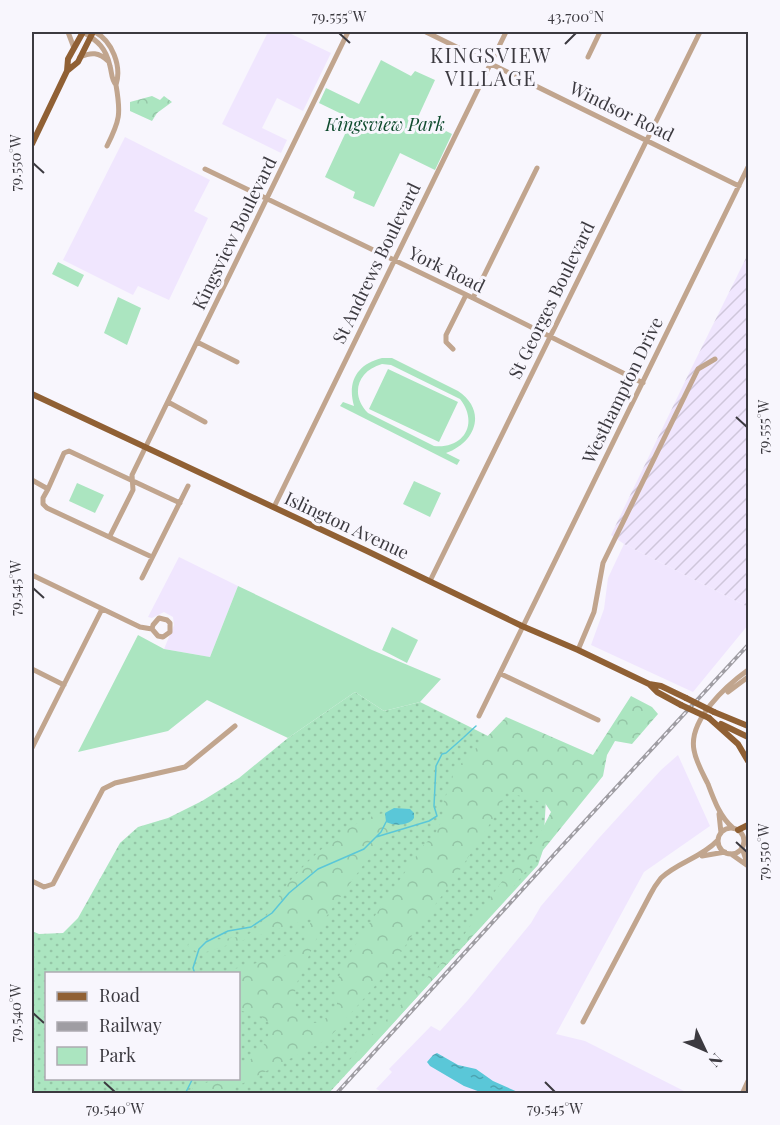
<svg xmlns="http://www.w3.org/2000/svg" width="780" height="1125" font-family="'Playfair Display',serif">
<style>
.built{fill:#f0e6fe}
.industrial{fill:url(#industrial-furrows)}
.grass{fill:url(#grass-dots);fill-rule:evenodd}
.forest{fill:url(#forest-crowns)}
.park{fill:#abe5c0;fill-rule:evenodd}
.water{fill:url(#water-ripples)}
.lines{fill:none;stroke-linecap:round;stroke-linejoin:round}
.stream{stroke:#5ac7d8;stroke-width:1.5}
.minor{stroke:#c1a58e;stroke-width:5}
.major{stroke:#906034;stroke-width:6}
.rail-casing{stroke:#9f9da3;stroke-width:4}
.rail{stroke:#f8f6fd;stroke-width:1.5;stroke-dasharray:4.5;stroke-linecap:butt}
.major-bridge{stroke:#906034;stroke-width:6}
.ticks{fill:none;stroke:#3c3a40;stroke-width:2}
.labels{text-anchor:middle;dominant-baseline:central;stroke-width:6;stroke-linejoin:round;paint-order:stroke}
.street-label{font-size:18px;fill:#3c3a40;stroke:#f8f6fd}
.park-label{font-size:18px;font-style:italic;fill:#0f4b2e;stroke:#f8f6fd}
.neighbourhood-label{font-size:20px;letter-spacing:1.5px;fill:#3c3a40;stroke:#f8f6fd}
.neatline{fill:none;stroke:#3c3a40;stroke-width:2}
.ticks-label{font-size:15px;text-anchor:middle;fill:#3c3a40}
</style>
<defs>
<pattern id="industrial-furrows" width="10" height="10" patternUnits="userSpaceOnUse" patternTransform="scale(1.5)"><rect width="10" height="10" fill="#f0e6fe"/><path d="M-1 1l2-2M0 10L10 0M9 11l2-2" fill="none" stroke="#cfc6db"/></pattern>
<pattern id="grass-dots" width="8" height="8" patternUnits="userSpaceOnUse" patternTransform="scale(1.5)"><rect width="8" height="8" fill="#abe5c0"/><path d="M2 2h.1M6 6h.1" fill="none" stroke="#94c5a6" stroke-width="1.8" stroke-linecap="round"/></pattern>
<pattern id="forest-crowns" width="20" height="18" patternUnits="userSpaceOnUse" patternTransform="scale(1.5)"><rect width="20" height="18" fill="#abe5c0"/><path d="M2 6a3 3 0 1 1 6 0M12 15a3 3 0 1 1 6 0" fill="none" stroke="#94c5a6"/></pattern>
<pattern id="water-ripples" width="26" height="14" patternUnits="userSpaceOnUse" patternTransform="scale(1.5)"><rect width="26" height="14" fill="#5ac7d8"/><path d="M2 4q2-2 4 0t4 0M15 11q2-2 4 0t4 0" fill="none" stroke="#4ca3b1"/></pattern>
</defs>
<rect width="100%" height="100%" fill="#f8f6fd"/>
<path class="built" d="M268 32H287L331 53 303 111 277 98 262 128 287 140 281 153 222 124Z
M125 137 210 180 194 211 208 218 169 300 138 286 133 295 63 260Z
M624 544 748 607V625L693 692 591 645 604 609 608 578Z
M179 557 238 586 210 657 164 649 174 625 173 617 164 612 152 618 148 617Z
M678 755 710 826 644 872 556 1034 585 1041 688 1093 387 1094 376 1089 392 1072 389 1069 431 1026 440 1031 468 1000 531 923 541 906 599 838 661 770Z"/>
<path class="industrial" d="M748 254V607L624 544 611 535 691 369Z"/>
<path class="grass" d="M355 692 384 711 420 702 548 766 543 850 538 865 329 1093H32V931L39 934 63 933 78 918 120 843 138 827 168 818 202 801 239 778 288 738ZM46 974H238V1078H46Z"/>
<path class="forest" d="M152 96 160 100 164 96 172 102 157 113 152 121 130 111V102Z
M631 696 652 707 658 714 632 744 615 741 607 755 603 776 485 922 359 1061 348 1062 362 1045 451 953 513 866 538 837 551 812 545 803 506 792 497 813 450 885 413 934 390 969 328 1039 224 1093 180 1094 215 1079 238 1078 239 1069C253 1058 272 1043 269 1023L262 1017 239 1010 238 974 232 973 234 969 300 952 312 918 200 954 188 946 189 942C201 940 240 939 249 934 263 926 276 899 286 886 307 860 351 818 385 813V817L393 830 386 842 364 864 326 917 296 985 294 1000 298 1014 303 1020 315 1023 322 1021 334 1012 337 1004V982L344 963 363 933 423 846 435 834 442 820 444 800 451 784 454 771 506 717 593 755Z"/>
<path class="park" d="M381 60 411 76 415 71 435 80 418 117 452 134 435 170 400 153 374 207 353 198 355 192 325 177 352 119 319 103 326 88 359 104Z
M58 262 84 275 78 287 52 274Z
M118 297 141 308 127 345 104 333Z
M382 358H392L458 391C488 411 475 443 446 453L460 460 457 465 340 406 343 402 354 406C347 382 357 364 382 358ZM382 364 391 365 460 399C479 423 464 449 434 446L368 413C350 395 357 371 382 364Z
M388 369 458 402 439 442 369 409Z
M414 481 441 493 430 517 403 504Z
M77 483 104 495 95 513 69 501Z
M238 586 372 650 441 679 420 702 384 711 355 692 288 738 207 700 168 731 78 752 138 635 164 649 210 657Z
M392 627 418 640 407 663 382 650Z"/>
<path class="water" d="M394 808 410 809 414 813V818C409 826 394 826 386 822L385 813Z
M437 1053 458 1065 476 1069 493 1081 520 1093H483L464 1086 430 1066 427 1062 433 1055Z"/>
<g class="lines">
<path class="stream" d="M464 737 476 726
M376 837 429 821 437 816 434 806 436 766 442 754 446 753 463 738
M195 974 193 968 199 949 206 942 228 931 251 927 272 913 289 893 318 869 364 849 381 832 386 822
M185 1094 193 1078"/>
<path class="minor" d="M68 32 74 48
M83 32C98 41 106 48 110 66 112 73 111 79 116 85 122 66 112 41 95 32
M426 32 739 186
M80 57C91 52 99 52 108 61
M588 57 600 32
M107 146C120 120 121 114 116 85
M205 169 473 298 643 383
M473 298 537 168
M197 342 237 362
M453 349 446 342V335L466 295
M168 402 205 422
M32 480 48 489 43 498V504L47 508 152 557
M48 489 64 453 69 451 180 503
M274 507 506 32
M110 536 133 490 132 475 348 32
M32 575 140 627 152 629 158 636 163 637 170 632V623L167 620 159 618 153 625 152 629
M142 578 188 486
M430 581 700 32
M578 650 594 612 603 563 698 369 715 359
M32 669 64 685
M501 674 598 720
M728 692 748 677
M479 716 748 167
M32 748 102 609
M719 814 721 833
M733 828C720 817 714 800 708 784 703 774 696 762 694 750 688 720 727 685 748 670
M718 841a13 13 0 1 1 26 0a13 13 0 1 1-26 0Z
M742 848 748 866
M731 854 748 866
M702 856 725 852
M32 881 44 887 53 884 103 789 115 783 185 767 235 726
M583 1022 650 895C653 889 657 883 661 878 678 862 701 858 718 840
M742 1094 748 1081"/>
<path class="major" d="M67 71 78 62 93 32
M32 144 67 71 68 59 83 32
M32 394 367 551 522 626 578 650 649 684 661 686 686 698
M650 685 657 692 681 705
M714 712 748 726
M709 718 738 744 748 761
M721 724 748 737
M738 830 748 825"/>
<defs>
<path id="rail" d="M336 1094 561 847 748 645"/>
</defs>
<use href="#rail" class="rail-casing"/>
<use href="#rail" class="rail"/>
<path class="major-bridge" d="M686 698 714 712
M681 705 709 718"/>
</g>
<path class="ticks" d="M339 33 350 43M565 44 576 33M33 163 44 173M736 417 747 427M33 588 44 598M736 842 747 852M33 1013 44 1023M104 1082 115 1092M545 1082 555 1092"/>
<g class="labels">
<g class="street-label">
<text transform="translate(622 111) rotate(26)">Windsor Road</text>
<text transform="translate(234 233) rotate(-64)">Kingsview Boulevard</text>
<text transform="translate(376 263) rotate(-64)">St Andrews Boulevard</text>
<text transform="translate(447 269) rotate(26)">York Road</text>
<text transform="translate(551 300) rotate(-64)">St Georges Boulevard</text>
<text transform="translate(622 390) rotate(-64)">Westhampton Drive</text>
<text transform="translate(347 525) rotate(25)">Islington Avenue</text>
</g>
<g class="park-label">
<text x="385" y="124">Kingsview Park</text>
</g>
<g class="neighbourhood-label">
<text x="491" y="54">KINGSVIEW<tspan x="491" dy="23">VILLAGE</tspan></text>
</g>
</g>
<rect width="780" height="1125" fill="none" stroke="#f8f6fd" stroke-width="66"/>
<rect x="45" y="972" width="195" height="108" fill="#f8f6fd" stroke="#adabb1" stroke-width="1.5"/>
<rect x="57" y="992" width="30" height="9" fill="#906034" stroke="#adabb1" stroke-width="1.5"/>
<text x="99" y="1002" font-size="18" fill="#3c3a40">Road</text>
<rect x="57" y="1022" width="30" height="9" fill="#9f9da3" stroke="#adabb1" stroke-width="1.5"/>
<text x="99" y="1032" font-size="18" fill="#3c3a40">Railway</text>
<rect x="57" y="1047" width="30" height="18" fill="#abe5c0" stroke="#adabb1" stroke-width="1.5"/>
<text x="99" y="1062" font-size="18" fill="#3c3a40">Park</text>
<g transform="translate(705 1050) rotate(134)" stroke="#f8f6fd" stroke-width="4.5" paint-order="stroke">
<path d="M0-4.5L10 22L0 15L-10 22Z" fill="#3c3a40"/>
<text y="-9" font-size="16" font-weight="bold" text-anchor="middle" fill="#3c3a40">N</text>
</g>
<rect x="33" y="33" width="714" height="1059" class="neatline"/>
<g class="ticks-label">
<text x="339" y="22">79.555°W</text>
<text x="576" y="22">43.700°N</text>
<text transform="translate(16 163) rotate(-90)" y="5">79.550°W</text>
<text transform="translate(764 427) rotate(-90)" y="5">79.555°W</text>
<text transform="translate(16 588) rotate(-90)" y="5">79.545°W</text>
<text transform="translate(764 852) rotate(-90)" y="5">79.550°W</text>
<text transform="translate(16 1013) rotate(-90)" y="5">79.540°W</text>
<text x="115" y="1114">79.540°W</text>
<text x="555" y="1114">79.545°W</text>
</g>
</svg>
